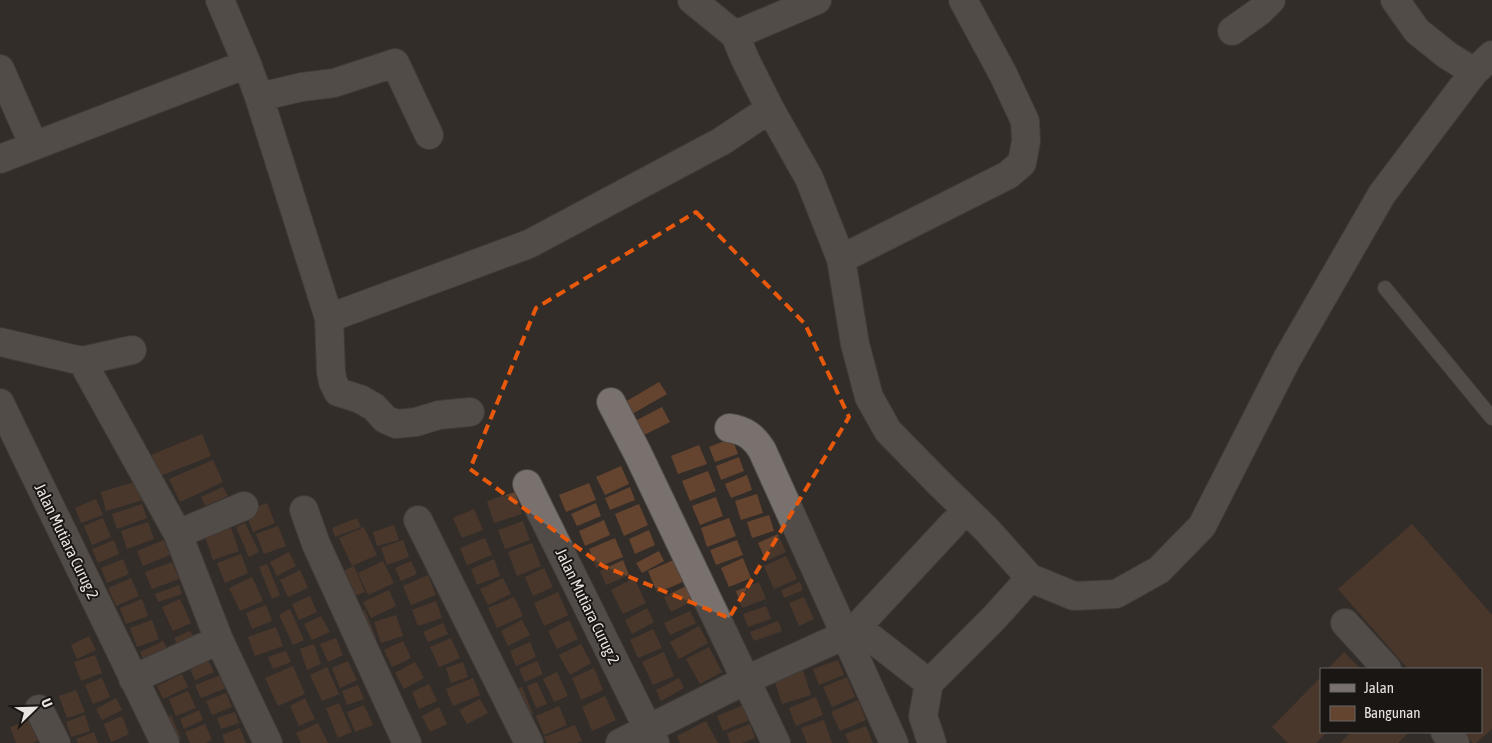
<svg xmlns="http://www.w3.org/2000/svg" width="1492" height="743" font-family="'Asap Condensed',sans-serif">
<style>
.building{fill:#64432f}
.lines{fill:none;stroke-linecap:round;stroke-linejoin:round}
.service-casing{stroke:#504b48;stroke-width:16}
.minor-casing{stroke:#504b48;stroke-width:30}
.service{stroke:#79716d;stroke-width:14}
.minor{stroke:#79716d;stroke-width:28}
.marked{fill:none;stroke:#e8590c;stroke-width:4;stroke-dasharray:10 6;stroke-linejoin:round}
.labels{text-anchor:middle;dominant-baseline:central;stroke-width:4;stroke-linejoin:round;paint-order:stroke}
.street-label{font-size:16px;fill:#e7e3e0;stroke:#191614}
</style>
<rect width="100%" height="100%" fill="#332d29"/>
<path class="building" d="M659 382 667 394 627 417 620 405Z
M662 407 670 422 642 436 635 421Z
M202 434 211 456 160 476 151 455Z
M732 438 738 454 715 462 709 447Z
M699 445 707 464 678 474 671 456Z
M739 457 744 471 721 480 716 466Z
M213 460 223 482 180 502 169 479Z
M621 466 629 484 605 495 596 477Z
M708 471 716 491 690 501 682 481Z
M747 475 752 490 731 498 725 484Z
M138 481 143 500 106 511 101 492Z
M589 483 596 500 566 512 559 495Z
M223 487 228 496 205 506 201 497Z
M630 487 635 500 610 510 605 498Z
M515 492 522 514 494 523 487 501Z
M757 494 763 513 741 520 735 501Z
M716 497 723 516 700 525 692 506Z
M96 499 103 515 81 523 75 508Z
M267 503 275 523 253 532 245 511Z
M596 503 601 516 577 526 571 514Z
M142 504 147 518 117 529 112 514Z
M639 504 648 525 624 536 615 514Z
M474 509 483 530 462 538 453 518Z
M769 515 774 531 752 538 747 522Z
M103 518 111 537 92 545 84 526Z
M357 518 361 527 335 537 332 528Z
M729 518 736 536 707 547 701 528Z
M604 520 610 535 585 546 579 531Z
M523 521 530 540 505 549 498 530Z
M148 522 154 539 127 549 121 531Z
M245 523 259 552 249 557 236 527Z
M1412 524 1492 615V729L1476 743H1473L1463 732H1481V669H1408L1338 589Z
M230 525 239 551 213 560 204 534Z
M394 525 399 540 377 546 373 532Z
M278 526 286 546 264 554 256 534Z
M364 527 377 555 352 566 339 538Z
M649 530 655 545 635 554 629 539Z
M778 534 786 552 766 561 758 543Z
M485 538 492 555 467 565 460 548Z
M615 538 623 557 596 568 589 549Z
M114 540 119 554 98 563 92 549Z
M164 540 170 555 143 566 137 551Z
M403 540 409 557 387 565 381 548Z
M737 540 743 555 716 565 710 550Z
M532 543 541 566 517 576 508 552Z
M659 551 664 561 642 573 636 563Z
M289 552 296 566 277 576 270 562Z
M241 554 248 573 225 583 217 563Z
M786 556 797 579 774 589 764 566Z
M743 558 751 578 729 587 721 568Z
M123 559 129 574 107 583 101 568Z
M494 559 500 576 477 585 471 569Z
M676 559 685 581 657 593 648 571Z
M623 560 629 575 606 585 600 571Z
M383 561 394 583 368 595 358 573Z
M411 561 417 574 401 581 395 568Z
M172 562 179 579 152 589 145 572Z
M267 564 280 595 272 599 259 567Z
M354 566 365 592 352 597 341 572Z
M544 568 553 587 533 596 525 577Z
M300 570 308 588 288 597 280 580Z
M428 575 436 595 411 605 403 586Z
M252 577 263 601 240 611 229 588Z
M131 578 139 596 116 606 108 588Z
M503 578 511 594 488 605 480 589Z
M634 578 646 603 623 614 611 590Z
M759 582 766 599 742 608 736 591Z
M800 582 803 590 784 598 781 590Z
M179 585 182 594 158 602 155 594Z
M686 586 693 601 671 612 664 597Z
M389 590 396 606 371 618 363 602Z
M558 592 568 615 544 626 534 603Z
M310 596 317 612 299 620 292 604Z
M514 597 523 616 497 628 488 608Z
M804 597 814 619 799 626 789 603Z
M142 599 148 616 126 624 120 608Z
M180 599 191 623 173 631 162 607Z
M436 601 442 618 418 626 412 610Z
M266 605 272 621 252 629 246 613Z
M766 606 771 619 748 627 743 614Z
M647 608 654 622 632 634 625 620Z
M290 609 304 640 293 645 279 615Z
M365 610 376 638 368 641 357 614Z
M690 611 696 623 670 635 664 623Z
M396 615 403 636 381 643 374 622Z
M321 616 330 632 312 640 304 624Z
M152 620 159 639 137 647 130 628Z
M522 620 530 635 508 646 501 631Z
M569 620 578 639 557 649 548 631Z
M778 621 782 631 754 641 750 632Z
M443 623 448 634 428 642 423 632Z
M699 626 708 643 679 659 670 642Z
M276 627 283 646 255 656 248 637Z
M653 629 662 648 638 658 630 640Z
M190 631 195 640 179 648 174 638Z
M89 636 96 650 77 659 71 645Z
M336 638 343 655 328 662 320 644Z
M451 638 460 658 439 667 430 647Z
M163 641 170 654 146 665 140 652Z
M403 641 411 658 392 667 384 650Z
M530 642 536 657 516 666 510 651Z
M314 644 321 664 307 670 300 649Z
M581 644 591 663 570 675 559 655Z
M709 647 722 672 700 684 686 659Z
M286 651 291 662 273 669 268 657Z
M664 652 674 676 653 685 642 662Z
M1344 652 1361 669H1328Z
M95 655 102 673 81 681 74 662Z
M206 656 214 672 195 680 188 664Z
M838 660 844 675 819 685 813 669Z
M348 661 357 680 340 688 332 668Z
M537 661 543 674 525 682 519 669Z
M415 662 424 678 404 689 395 673Z
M463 662 468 677 451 683 446 668Z
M293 666 305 694 278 706 265 678Z
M327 667 339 694 322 701 310 675Z
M594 668 603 690 581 700 572 678Z
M803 670 811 695 782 704 774 679Z
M557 672 568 696 554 702 543 679Z
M182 674 188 687 163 699 157 686Z
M221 675 226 688 201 698 195 685Z
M847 677 855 697 832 707 823 687Z
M1321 677V732H1327L1316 743H1288L1272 727Z
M102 678 110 697 93 704 85 685Z
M473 678 480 695 453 706 446 689Z
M679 678 684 688 661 701 656 690Z
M537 682 547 704 536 708 527 686Z
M429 684 437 701 419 709 412 692Z
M358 685 364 699 347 705 342 691Z
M522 687 533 714 522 718 511 691Z
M76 690 85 712 67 718 59 696Z
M188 691 196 708 176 716 169 699Z
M226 693 232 707 212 715 206 701Z
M605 696 616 720 592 731 582 707Z
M816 697 823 715 796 726 789 708Z
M116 698 122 710 102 720 96 709Z
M305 698 315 719 299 726 290 706Z
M480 699 488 713 467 724 459 710Z
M858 700 866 720 840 731 831 712Z
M339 703 352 732 338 738 326 708Z
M748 703 754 718 723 731 717 716Z
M364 705 373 725 355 732 347 712Z
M559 706 567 725 544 735 536 716Z
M439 707 447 724 430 732 422 716Z
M199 710 203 720 184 729 180 719Z
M235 712 239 723 221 729 217 718Z
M85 715 90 731 71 737 66 722Z
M171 715 181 739 172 743 162 719Z
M122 716 129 734 111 742 104 724Z
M33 719 40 740 33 743H16L10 727Z
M824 720 832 743H807L801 728Z
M706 721 718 743H680L677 736Z
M318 723 328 743H301L296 733Z
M205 724 212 740 206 743H190L185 732Z
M750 724 755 738 742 743H730L727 733Z
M575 725 582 741 577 743H547L544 737Z
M866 726 873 743H849L845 734Z
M240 728 246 743H225L222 735Z
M94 732 98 743H78L76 739Z
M1351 732H1409L1398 743H1340Z"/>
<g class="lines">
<defs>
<path id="service" d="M1385 288 1492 418"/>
<path id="minor" d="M220 0 247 64 259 97 329 318 331 372 333 382 338 392 360 399 374 407 385 419 396 424 416 422 439 415 470 412
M692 0 735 35 745 59 770 109 809 178 841 259 855 344 869 397 888 431 939 483 987 530 1030 578
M1395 0 1417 31 1447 55 1474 72
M1232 31 1260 11 1271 0
M735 35 817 0
M0 69 34 146
M259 97 302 87 334 83 395 63 429 135
M0 159 247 64
M841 259 1008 175 1022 163 1026 141 1025 121 1003 74 963 0
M329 318 529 244 722 141 770 109
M0 342 82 361 132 350
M82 361 178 534 219 640 268 743
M611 402 638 454 776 743
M0 403 165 743
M729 428C745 430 754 437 762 450L894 743
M527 484 655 743
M304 510 316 544 407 743
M418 520 529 743
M178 534 244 506
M1345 623 1387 669
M857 627 929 683
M133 679 219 640
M39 709 56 743
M1445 732 1455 743
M620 743 746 680 845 635 857 627 953 524
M932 743 923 716 929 683 994 618 1030 578 1074 596 1116 594 1159 570 1202 526 1287 359 1382 194 1474 72 1492 55"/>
</defs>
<use href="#service" class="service-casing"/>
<use href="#minor" class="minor-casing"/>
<use href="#service" class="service"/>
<use href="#minor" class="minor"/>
</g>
<path d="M0 0H1492V743H0ZM696 212 805 324 849 417 729 618 603 566 470 469 536 308Z" fill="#332d29" fill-opacity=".55" fill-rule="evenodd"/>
<path class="marked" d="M696 212 805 324 849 417 729 618 603 566 470 469 536 308Z"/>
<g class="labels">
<g class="street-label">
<text transform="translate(67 541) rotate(64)">Jalan Mutiara Curug 2</text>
<text transform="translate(588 606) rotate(64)">Jalan Mutiara Curug 2</text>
</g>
</g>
<rect x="1320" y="668" width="162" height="65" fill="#191614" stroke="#6b6866"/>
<rect x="1330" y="684" width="25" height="8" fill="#79716d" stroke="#6b6866"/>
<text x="1364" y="693" font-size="15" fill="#e7e3e0">Jalan</text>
<rect x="1330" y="706" width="25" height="15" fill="#64432f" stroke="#6b6866"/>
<text x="1364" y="718" font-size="15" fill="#e7e3e0">Bangunan</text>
<g transform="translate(35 708) rotate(67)" stroke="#191614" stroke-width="4" paint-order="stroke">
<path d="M0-4L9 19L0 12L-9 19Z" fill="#e7e3e0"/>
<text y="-8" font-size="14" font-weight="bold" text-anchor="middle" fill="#e7e3e0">U</text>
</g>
</svg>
